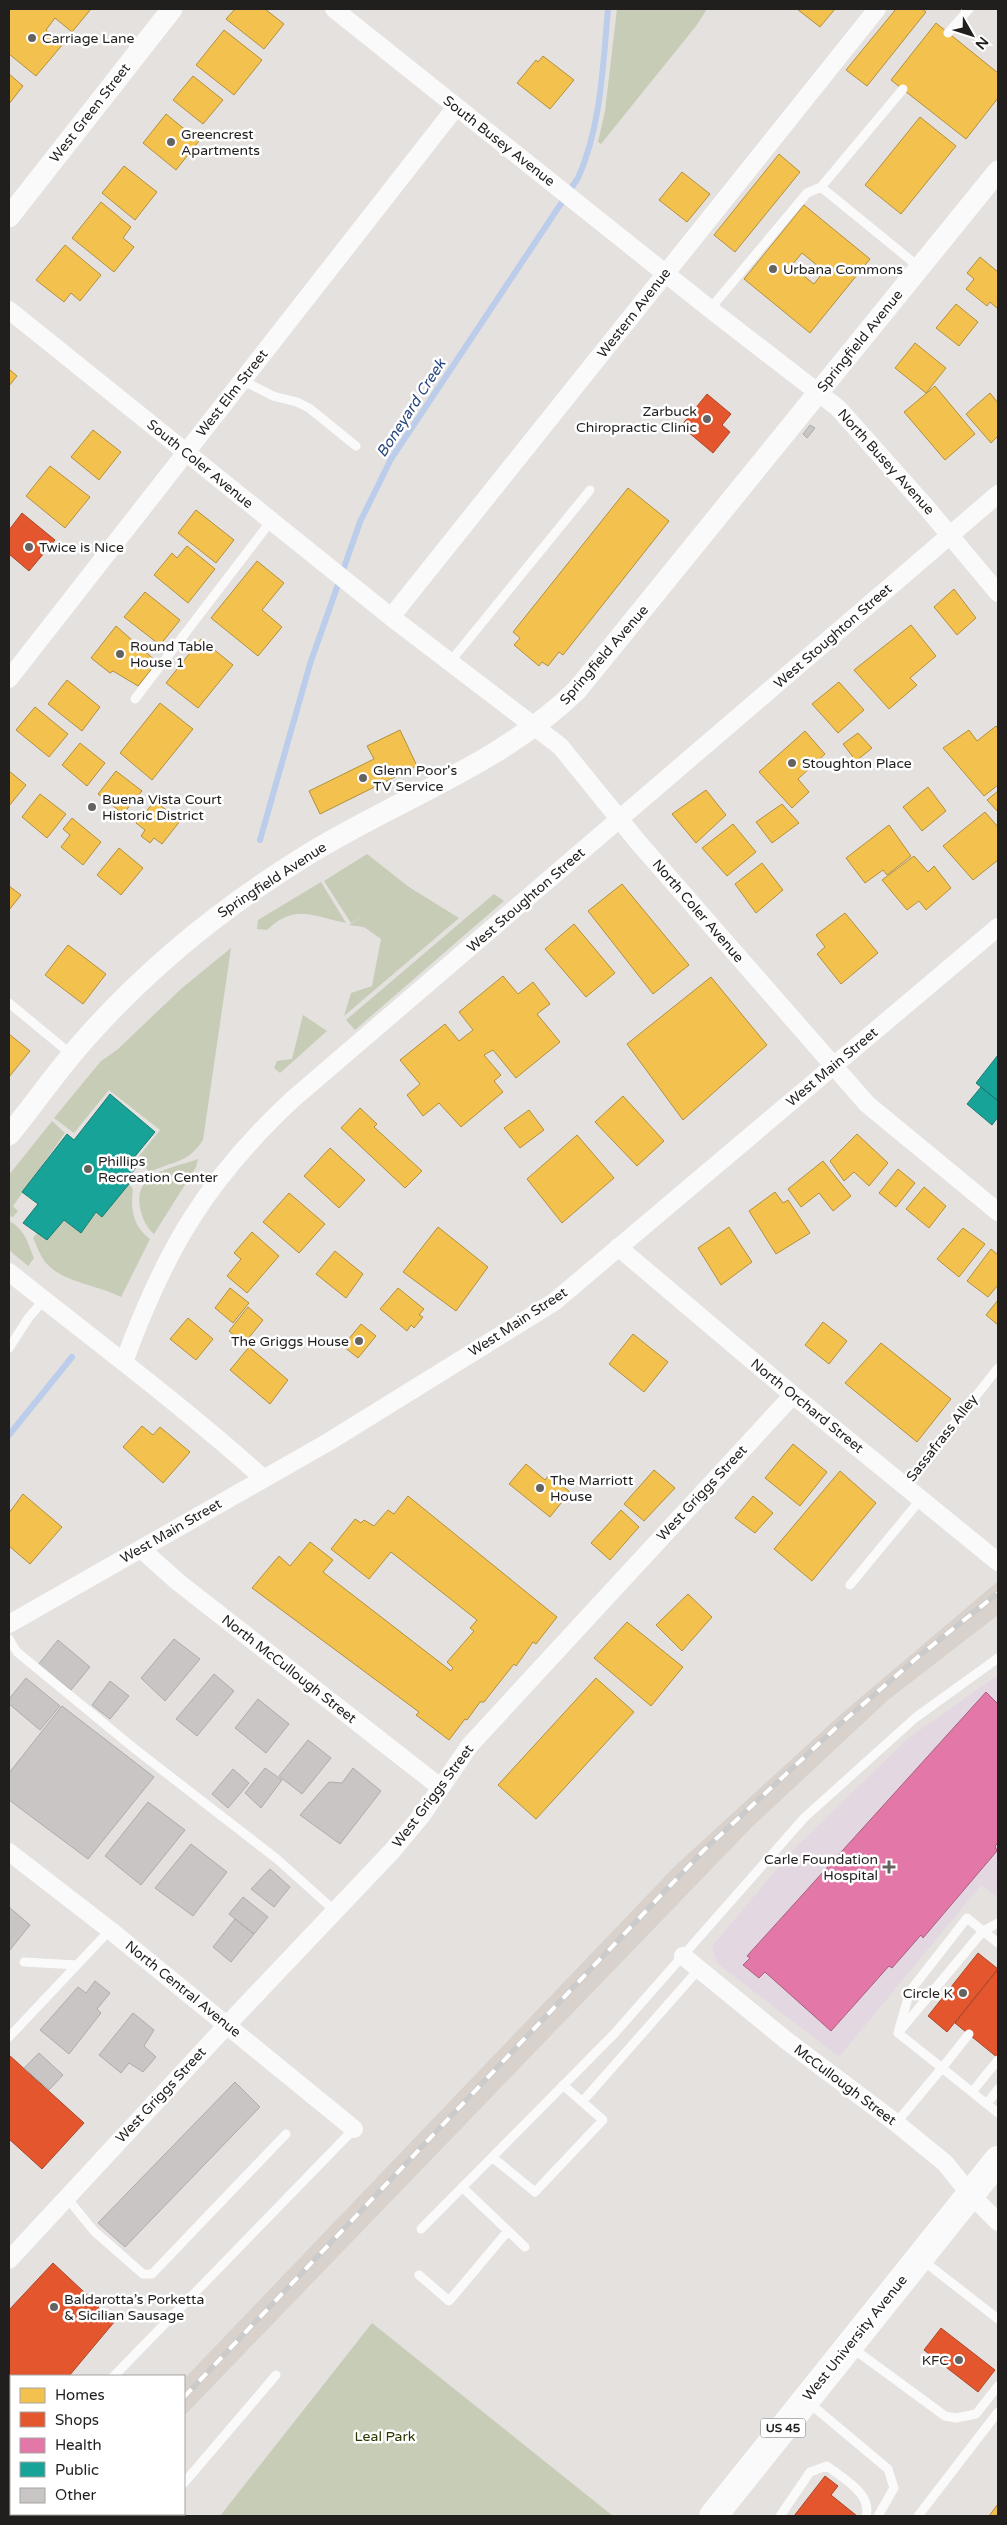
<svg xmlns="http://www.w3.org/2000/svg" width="1007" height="2525" font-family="'Varela Round',sans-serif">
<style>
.built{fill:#d9d2cc}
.medical{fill:#e3d8e1}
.green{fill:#c7ccb7}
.homes{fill:#f2c14e;stroke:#b3903f;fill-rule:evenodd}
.shops{fill:#e4572e;stroke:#aa4629}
.health{fill:#e377a8;stroke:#a95d7e}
.public{fill:#17a398;stroke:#1a7b73}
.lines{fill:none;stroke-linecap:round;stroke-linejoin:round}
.stream{stroke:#bbcdeb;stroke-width:6}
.building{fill:#c8c5c4;stroke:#aeabaa}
.service{stroke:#fbfafa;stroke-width:9}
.minor{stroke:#fbfafa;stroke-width:18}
.tertiary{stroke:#fbfafa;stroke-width:21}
.primary{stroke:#fbfafa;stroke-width:28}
.rail-casing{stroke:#cbcbcb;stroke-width:5.5}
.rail{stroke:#fff;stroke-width:4;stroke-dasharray:11;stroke-linecap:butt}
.poi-dot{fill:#656361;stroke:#fff;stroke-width:2}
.labels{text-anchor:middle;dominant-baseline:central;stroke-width:5;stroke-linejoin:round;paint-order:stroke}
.shield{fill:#fff;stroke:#646261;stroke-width:1}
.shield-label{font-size:12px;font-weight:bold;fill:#211f1d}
.poi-label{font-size:14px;fill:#211f1d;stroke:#fff;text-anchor:start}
.street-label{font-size:14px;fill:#211f1d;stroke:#fff}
.park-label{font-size:14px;fill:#283500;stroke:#fff}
.water-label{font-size:15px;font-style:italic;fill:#28487d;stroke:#fff}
</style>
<rect width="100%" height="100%" fill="#e4e1df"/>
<path class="built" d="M998 1581V1615L888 1700 751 1828 184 2416V2379L676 1865 840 1715Z"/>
<path class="medical" d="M998 1675V1898L981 1885 839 2057 717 1963 712 1946 794 1849 907 1739Z"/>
<path class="green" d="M617 9H707L696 26 601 144 598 142 605 111Z
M367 854 409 887 459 918 344 1016 351 993 372 986 381 939 364 927 349 925 364 915 351 923 324 881Z
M321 882 346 923C312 916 295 903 267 930L257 929 258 920Z
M494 894 504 901 355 1030 346 1020Z
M231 948 203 1140C187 1164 175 1160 150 1172L142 1165 144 1160 139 1156 160 1130 109 1090 74 1133 54 1118 101 1061 117 1050 182 988Z
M303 1015 327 1031 280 1073 274 1068 277 1061 292 1059Z
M52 1121 65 1133 13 1206 18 1211 13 1217 9 1216V1175Z
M198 1159 196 1167 154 1234C146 1227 142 1218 140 1207 133 1172 174 1168 198 1159Z
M129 1184 133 1189C130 1209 133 1226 150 1239L121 1297C98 1285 64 1283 46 1263 40 1256 37 1246 33 1238L37 1233 47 1240 64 1220 81 1232 96 1212 103 1216Z
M9 1221C24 1228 28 1243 34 1258L28 1266 9 1250Z
M372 2323 613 2516H220Z"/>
<path class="homes" d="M9 9H91L72 32 55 18 46 30 63 44 36 76 9 54Z
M235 9H265L284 24 264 49 226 19Z
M797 9H835L820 27Z
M896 9H922L926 12 867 86 846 70Z
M936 23 998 73V98L966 139 891 80Z
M224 30 262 60 234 95 196 65Z
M543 56 574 80 550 109 517 83 536 60 538 62Z
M9 74 23 86 9 104Z
M193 76 223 100 203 124 173 100Z
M166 114 199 141 176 170 143 143Z
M920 117 956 146 901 214 865 185Z
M779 154 800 172 735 252 714 235Z
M124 166 157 192 135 220 102 193Z
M682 172 710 194 687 222 659 200Z
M101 202 131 227 123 238 134 247 114 272 72 238Z
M804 205 870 259 810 333 744 279ZM802 253 824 271 814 284 791 266Z
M65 245 101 275 80 301 71 293 64 302 36 280Z
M980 257 998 272V309L990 302 987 306 966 289 974 279 967 273Z
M956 304 978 322 959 346 936 328Z
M915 343 946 368 926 393 895 368Z
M9 369 17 376 9 386Z
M935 386 975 434 945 460 904 412Z
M990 393 998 403V436L991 443 966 414Z
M93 430 121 452 99 480 71 457Z
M50 466 90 497 65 528 26 496Z
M628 488 669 521 563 655 559 652 548 666 542 662 539 666 514 645 520 638 513 632Z
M196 510 234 540 216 563 178 533Z
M187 546 215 569 188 603 154 575 172 553 177 558Z
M257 561 284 583 262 610 282 627 258 656 211 618Z
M954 589 976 618 957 635 934 607Z
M145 592 180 620 160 645 124 617Z
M911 625 936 656 910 678 917 685 889 709 854 670Z
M116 626 157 662 138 686 113 671 110 673 91 658Z
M201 639 233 665 198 708 166 683Z
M67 680 100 707 82 731 48 704Z
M839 682 864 710 838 733 812 704Z
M160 703 193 729 152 780 120 753Z
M35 707 68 734 49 757 16 730Z
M996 726 998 729V785L984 796 943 748 969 730 977 741Z
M400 730 417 766 320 814 309 791 374 759 367 746Z
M805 731 825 754 798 779 809 792 792 808 759 772Z
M858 733 872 748 856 761 843 744Z
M80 743 105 763 87 786 62 765Z
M9 771 26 785 9 806Z
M116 771 142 791 123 814 98 794Z
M928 787 946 811 922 831 903 807Z
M706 790 726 815 696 843 672 814Z
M998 791V812L987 800Z
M40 794 66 814 47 838 22 817Z
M155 801 180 821 162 844 154 838 150 843 141 836 145 830 136 823Z
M782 804 799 823 772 843 756 822Z
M985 812 998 827V860L973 880 943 846Z
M72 818 101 842 83 865 61 847 70 835 63 829Z
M733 824 756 852 727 876 702 848Z
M889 825 911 856 887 875 883 870 865 883 846 858Z
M119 848 143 868 121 895 97 875Z
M914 856 928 872 934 866 951 888 926 910 919 901 907 910 882 880Z
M762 863 783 890 756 913 735 884Z
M622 884 689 965 653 994 588 911Z
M9 886 21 895 9 910Z
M845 913 878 953 841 984 817 954 825 947 816 935Z
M574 924 615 973 586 997 545 949Z
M68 945 106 974 83 1004 45 975Z
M503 976 518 994 533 982 550 1004 537 1014 560 1042 516 1078 493 1050 484 1055 501 1075 494 1081 503 1092 461 1127 439 1103 423 1116 407 1095 420 1084 400 1060 445 1024 459 1041 473 1030 459 1012Z
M711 977 767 1045 683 1120 627 1044Z
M9 1034 30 1051 9 1077Z
M623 1096 664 1141 637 1166 595 1122Z
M360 1108 377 1124 374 1127 422 1171 405 1188 341 1128Z
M529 1110 544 1130 520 1148 504 1128Z
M857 1134 888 1163 869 1186 854 1172 844 1181 830 1161Z
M577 1135 614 1178 562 1223 527 1179Z
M330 1148 365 1180 339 1208 304 1176Z
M823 1161 851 1196 833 1211 819 1193 801 1207 788 1189Z
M898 1169 915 1183 896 1207 879 1193Z
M924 1187 946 1206 929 1228 906 1209Z
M775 1192 783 1203 788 1200 810 1233 776 1254 749 1211Z
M289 1193 325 1224 299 1253 263 1222Z
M438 1227 488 1267 456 1311 403 1272Z
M729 1227 752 1262 721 1285 698 1248Z
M963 1228 985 1244 959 1277 937 1259Z
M252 1232 279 1256 247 1293 227 1276 241 1259 234 1253Z
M991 1249 998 1255V1285L988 1297 967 1281Z
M335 1251 363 1274 346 1298 316 1274Z
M230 1288 249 1303 233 1323 215 1308Z
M398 1288 424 1309 419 1315 423 1317 414 1328 411 1325 407 1331 380 1309Z
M998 1300V1325L986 1315Z
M248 1307 263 1320 244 1344 229 1331Z
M188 1318 213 1339 196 1360 170 1339Z
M823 1322 847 1341 829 1364 805 1345Z
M361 1324 376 1336 358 1358 343 1346Z
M633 1334 668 1362 644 1392 609 1364Z
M881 1343 951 1399 917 1442 845 1383Z
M249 1347 288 1380 270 1404 230 1370Z
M142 1426 153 1435 160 1427 190 1452 163 1483 123 1447Z
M793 1444 827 1472 800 1506 765 1478Z
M526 1464 545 1480 549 1475 570 1492 550 1517 509 1484Z
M654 1470 675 1488 644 1521 624 1504Z
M840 1471 876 1503 812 1581 774 1549Z
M23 1494 62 1527 30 1564 9 1546V1513Z
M408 1496 557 1617 536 1644 533 1642 516 1666 514 1664 484 1702H480L467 1720 465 1719 449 1740 416 1715 419 1712 252 1588 279 1556 290 1566 310 1542 333 1560 323 1572 451 1671 453 1668 447 1662 474 1631 470 1628 477 1620 391 1552 369 1579 331 1549 355 1519 361 1523 364 1520 374 1526 388 1510 394 1514Z
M753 1496 773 1513 755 1533 735 1518Z
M621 1510 639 1527 610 1560 591 1543Z
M688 1594 712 1617 682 1651 656 1625Z
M627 1622 683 1667 651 1706 594 1658Z
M596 1678 634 1712 536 1819 498 1785Z
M998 2504V2516H989Z"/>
<path class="shops" d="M707 394 731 414 722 425 730 432 713 453 681 426Z
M22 513 55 540 29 571 9 554V530Z
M978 1953 998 1969 947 2032 928 2016Z
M998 1969V2058L955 2023Z
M9 2055 84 2123 42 2169 9 2139Z
M53 2263 99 2306 98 2308 115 2321 69 2376H11V2439L9 2437V2310Z
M941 2328 995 2370 978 2392 924 2350Z
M825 2476 838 2486 831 2495 857 2516H794Z"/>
<path class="health" d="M986 1692 998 1704V1843L995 1846 997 1851 923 1938 921 1935 892 1968 889 1966 831 2031 765 1972 759 1978 743 1965 750 1958 747 1956Z"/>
<path class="public" d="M998 1055V1101L976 1083Z
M981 1087 998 1101V1117L992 1125 967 1104Z
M110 1094 155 1132 132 1160 138 1165 125 1182 129 1184 102 1217 96 1212 81 1233 64 1220 47 1240 23 1223 38 1204 22 1192 67 1134 74 1140Z"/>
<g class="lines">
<path class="stream" d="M260 840 310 664 360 522 391 459 578 178C601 127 603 65 608 9
M9 1435 72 1357"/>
</g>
<path class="building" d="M810 425 815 428 807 438 803 434Z
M174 1639 200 1659 165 1701 141 1678Z
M58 1640 90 1667 71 1690 38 1665Z
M214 1674 234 1691 197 1736 176 1719Z
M26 1678 60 1706 40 1730 9 1704V1699Z
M110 1681 129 1696 110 1719 92 1705Z
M258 1699 289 1724 266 1753 235 1728Z
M62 1706 154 1777 88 1859 9 1800V1773Z
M308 1740 331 1758 302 1794 279 1776Z
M265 1768 282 1780 261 1808 245 1793Z
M353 1768 381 1791 340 1844 300 1815 329 1782 342 1783Z
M233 1769 249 1783 228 1808 212 1794Z
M148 1802 185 1830 141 1885 105 1856Z
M191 1844 227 1872 193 1916 155 1888Z
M270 1869 290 1887 274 1907 251 1889Z
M243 1897 268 1917 254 1934 229 1914Z
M9 1907 30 1925 9 1951Z
M235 1919 254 1934 231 1962 213 1947Z
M95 1981 110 1993 97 2009 101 2013 69 2054 40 2030 78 1987 86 1993Z
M133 2013 154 2030 144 2046 156 2057 143 2072 129 2063 121 2073 99 2055Z
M39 2053 63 2075 49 2090 24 2068Z
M235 2082 260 2107 125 2247 98 2223Z"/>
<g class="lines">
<path class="service" d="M948 33 969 9
M821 187 919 267
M710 309 807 193 821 187 903 89
M242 380 273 396 297 402 309 408 356 446
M450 662 590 490
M135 699 271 521
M9 1003 72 1055
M9 1348 29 1317 44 1300
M905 1486 998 1368
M850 1585 921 1499
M9 1639 17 1652 135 1749 277 1859 335 1911
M24 1962 77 1965
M899 2029 910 1991 967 1918 983 1931 998 1923
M969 2034 942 2068 998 2113
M9 2037 110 1930
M972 2092 998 2060
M582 2102 699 1969
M987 2104 998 2089
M896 2123 942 2068 898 2033 983 1931 998 1943
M492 2157 535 2192 603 2120 563 2085
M462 2187 525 2247
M67 2198 94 2231 143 2274H152L286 2134
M421 2229 614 2034 804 1818 915 1718 998 1658
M921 2259 998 2319
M419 2275 449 2301 508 2231
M851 2347 945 2416 956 2418 976 2414 998 2386
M114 2376 354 2129
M808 2402 888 2469 894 2488 878 2516
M184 2483 276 2375
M9 2500 11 2497
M155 2516 157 2514
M780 2516 810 2472 827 2466C841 2477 873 2494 866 2516
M918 2516 998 2412"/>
<path class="minor" d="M334 9 710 309 838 408 927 508 998 593
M9 310 391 617 560 746 638 842 867 1104 998 1212
M391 617 877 9
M9 679 456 107
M618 1247 793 1395 998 1562
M9 1272C94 1340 182 1405 263 1478
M124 1362C165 1250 206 1180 293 1099L998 494
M141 1549 178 1582 440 1787
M9 1624 330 1441 554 1302 998 927
M9 1852 110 1930 354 2129
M683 1956 787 2041 896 2123 945 2163 970 2194 998 2222
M9 2260 227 2025 392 1851 422 1815 470 1745 793 1395"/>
<path class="tertiary" d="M9 217 172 9
M9 1135C35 1103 59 1068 87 1037 150 966 223 907 304 857 395 800 499 766 577 690L998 171"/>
<path class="primary" d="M713 2516 998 2160"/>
<defs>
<path id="rail" d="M184 2397 703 1851 839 1725 919 1656 998 1593
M71 2516 73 2514"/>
</defs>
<use href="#rail" class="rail-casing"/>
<use href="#rail" class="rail"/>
</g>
<g class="poi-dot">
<circle cx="32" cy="38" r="5"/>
<circle cx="171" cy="142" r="5"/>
<circle cx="773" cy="269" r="5"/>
<circle cx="707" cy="419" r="5"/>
<circle cx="29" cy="547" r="5"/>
<circle cx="120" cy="654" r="5"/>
<circle cx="792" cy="763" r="5"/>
<circle cx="363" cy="778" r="5"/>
<circle cx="92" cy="807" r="5"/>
<circle cx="88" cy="1169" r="5"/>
<circle cx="359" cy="1341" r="5"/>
<circle cx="540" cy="1488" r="5"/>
<path d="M886.5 1859.5h5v5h5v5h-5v5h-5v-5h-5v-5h5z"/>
<circle cx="963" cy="1993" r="5"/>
<circle cx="54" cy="2307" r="5"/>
<circle cx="959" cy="2360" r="5"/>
</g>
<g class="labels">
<rect class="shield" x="760.5" y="2418.5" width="45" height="19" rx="4"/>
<g class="shield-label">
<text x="783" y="2428">US 45</text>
</g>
<g class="poi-label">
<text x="42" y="38">Carriage Lane</text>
<text x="181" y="134">Greencrest<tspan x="181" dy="16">Apartments</tspan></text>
<text x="783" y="269">Urbana Commons</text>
<text x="697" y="411" text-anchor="end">Zarbuck<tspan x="697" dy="16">Chiropractic Clinic</tspan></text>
<text x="39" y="547">Twice is Nice</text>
<text x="130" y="646">Round Table<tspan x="130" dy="16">House 1</tspan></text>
<text x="802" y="763">Stoughton Place</text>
<text x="373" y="770">Glenn Poor's<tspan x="373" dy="16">TV Service</tspan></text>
<text x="102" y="799">Buena Vista Court<tspan x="102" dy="16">Historic District</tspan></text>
<text x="98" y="1161">Phillips<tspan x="98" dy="16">Recreation Center</tspan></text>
<text x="349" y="1341" text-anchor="end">The Griggs House</text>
<text x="550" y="1480">The Marriott<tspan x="550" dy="16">House</tspan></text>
<text x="878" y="1859" text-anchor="end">Carle Foundation<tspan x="878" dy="16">Hospital</tspan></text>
<text x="953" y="1993" text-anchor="end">Circle K</text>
<text x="64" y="2299">Baldarotta’s Porketta<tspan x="64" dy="16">&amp; Sicilian Sausage</tspan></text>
<text x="949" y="2360" text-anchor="end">KFC</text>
</g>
<g class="street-label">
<text transform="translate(90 113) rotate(-52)">West Green Street</text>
<text transform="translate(499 141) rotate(38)">South Busey Avenue</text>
<text transform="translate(634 313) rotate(-52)">Western Avenue</text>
<text transform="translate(860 341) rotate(-51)">Springfield Avenue</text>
<text transform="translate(232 393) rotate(-52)">West Elm Street</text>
<text transform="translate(886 462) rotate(48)">North Busey Avenue</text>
<text transform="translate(200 464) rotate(39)">South Coler Avenue</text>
<text transform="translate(833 636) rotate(-41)">West Stoughton Street</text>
<text transform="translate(604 655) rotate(-49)">Springfield Avenue</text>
<text transform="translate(272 880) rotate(-33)">Springfield Avenue</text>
<text transform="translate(526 900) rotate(-41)">West Stoughton Street</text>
<text transform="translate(698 911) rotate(49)">North Coler Avenue</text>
<text transform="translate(832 1067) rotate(-40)">West Main Street</text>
<text transform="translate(518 1322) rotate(-33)">West Main Street</text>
<text transform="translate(807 1406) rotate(39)">North Orchard Street</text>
<text transform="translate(942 1438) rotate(-52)">Sassafrass Alley</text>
<text transform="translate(702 1493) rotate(-47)">West Griggs Street</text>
<text transform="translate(171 1531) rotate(-30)">West Main Street</text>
<text transform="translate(289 1669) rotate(38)">North McCullough Street</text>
<text transform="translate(433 1796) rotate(-53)">West Griggs Street</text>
<text transform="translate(183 1989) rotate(39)">North Central Avenue</text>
<text transform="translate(845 2085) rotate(37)">McCullough Street</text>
<text transform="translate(161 2095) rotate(-47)">West Griggs Street</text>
<text transform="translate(855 2338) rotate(-51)">West University Avenue</text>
</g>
<g class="park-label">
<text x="385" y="2436">Leal Park</text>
</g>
<g class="water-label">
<text transform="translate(411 408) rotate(-57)">Boneyard Creek</text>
</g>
</g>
<rect width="1007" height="2525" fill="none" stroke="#211f1d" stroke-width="20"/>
<rect x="10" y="2375" width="175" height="140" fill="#ffffff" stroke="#a6a5a5"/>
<rect x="20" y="2388" width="25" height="15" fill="#f2c14e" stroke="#a6a5a5"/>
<text x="55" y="2400" font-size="15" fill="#211f1d">Homes</text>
<rect x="20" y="2412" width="25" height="15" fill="#e4572e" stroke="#a6a5a5"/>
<text x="55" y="2425" font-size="15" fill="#211f1d">Shops</text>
<rect x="20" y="2438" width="25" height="15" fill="#e377a8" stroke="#a6a5a5"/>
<text x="55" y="2450" font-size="15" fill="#211f1d">Health</text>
<rect x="20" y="2462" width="25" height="15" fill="#17a398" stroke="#a6a5a5"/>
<text x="55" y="2475" font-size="15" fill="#211f1d">Public</text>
<rect x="20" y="2488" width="25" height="15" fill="#c8c5c4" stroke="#a6a5a5"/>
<text x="55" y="2500" font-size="15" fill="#211f1d">Other</text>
<g transform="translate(972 35) rotate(129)" stroke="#ffffff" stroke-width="4" paint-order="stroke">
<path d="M0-4L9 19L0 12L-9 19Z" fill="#211f1d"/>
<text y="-8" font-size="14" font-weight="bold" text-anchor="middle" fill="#211f1d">N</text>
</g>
</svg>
